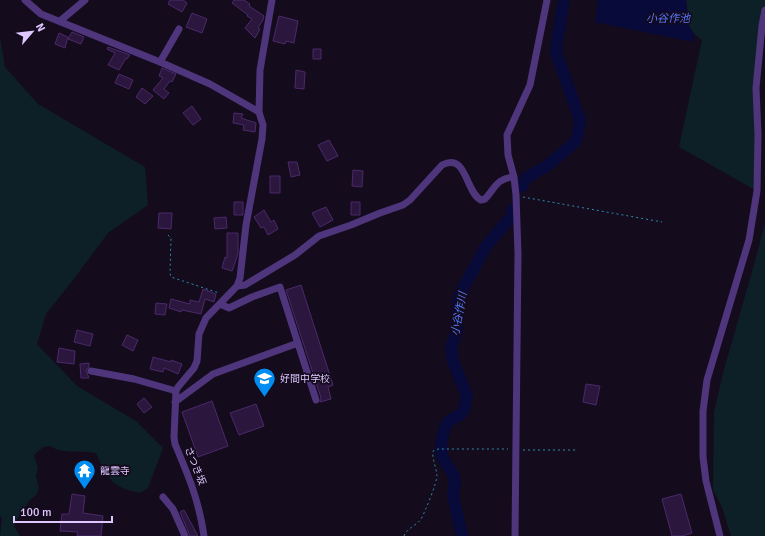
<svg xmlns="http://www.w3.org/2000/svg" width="765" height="536" font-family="Signika,'Noto Sans JP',sans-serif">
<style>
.green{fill:#0e2027}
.water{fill:#080a39}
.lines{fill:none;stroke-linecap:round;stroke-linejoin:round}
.river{stroke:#080a39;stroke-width:12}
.building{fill:#2b173e;stroke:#4b296a}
.path{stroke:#2c8cae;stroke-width:1;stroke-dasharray:2 3;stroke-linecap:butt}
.minor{stroke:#4f367c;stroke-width:7}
.labels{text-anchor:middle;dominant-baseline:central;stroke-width:3.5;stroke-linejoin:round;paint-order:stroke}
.poi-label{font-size:10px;fill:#dfc7ff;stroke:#140b1d;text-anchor:start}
.street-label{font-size:10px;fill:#dfc7ff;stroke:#140b1d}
.water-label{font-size:11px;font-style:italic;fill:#557aff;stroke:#140b1d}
</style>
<rect width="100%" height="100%" fill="#140b1d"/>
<path class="green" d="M686 0H765V10L756 88 757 191 679 147 702 40 694 34 689 26Z
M0 37 5 67 38 104 145 167 148 205 108 233 76 276 46 314 37 344 77 386 136 421 163 448 148 488 140 493C111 487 108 479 96 453 81 450 63 455 50 446L43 447 34 455 38 468 36 476 39 488 37 494 29 501 19 515 14 526 20 536H0L2 518 0 516Z
M765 223V536H731L722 507 713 490 714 412 723 373 755 261Z"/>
<path class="water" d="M598 0H686L689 26 694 34 693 42 595 22Z"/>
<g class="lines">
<path class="river" d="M522 186 526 178 547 166 575 142 578 135 580 120 557 55 556 48 564 0
M462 536 453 496 455 483 454 476 442 456 441 444 445 427 449 421 461 414 464 410 467 396 453 361 451 347 457 331 458 300 460 294 486 246 512 216V210"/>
</g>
<path class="building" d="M170 0H183L187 3 182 12 168 4Z
M234 0H244L250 4 249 6 264 16 263 20 258 28 260 29 255 38 245 28 252 19 247 16 248 15 232 3Z
M192 13 207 19 202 33 186 27Z
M279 16 298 21 294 43 286 41 285 44 273 41Z
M72 32 84 37 81 44 68 39Z
M59 33 68 37 65 48 55 44Z
M108 47 130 55 127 59 126 58 119 70 108 65 115 53 107 49Z
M313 49H321V59H313Z
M162 68 176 74 172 82 170 81 164 89 169 93 164 99 153 90 163 78 159 76Z
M296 70 305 72 304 89 295 88Z
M119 74 133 80 129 89 115 83Z
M142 88 153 96 145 104 136 97Z
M192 106 201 119 193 125 183 113Z
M234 113 243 114 241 118 256 123 255 132 243 130 244 125 233 123Z
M329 140 338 156 327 161 318 145Z
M288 162H297L300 175 291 177Z
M353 170 363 171 362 187 352 186Z
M270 176H280V193H270Z
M234 202H243V215H234Z
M351 202H360V215H351Z
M326 207 333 220 320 227 312 213Z
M264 210 271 222 274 220 278 229 268 235 264 227 261 228 254 217Z
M159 213H172L171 229 158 228Z
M226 217 227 228 215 229 214 218Z
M227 233H238V254L232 271 222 268 225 257 227 258Z
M301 285 333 385 328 387 331 399 320 402 321 398 286 290Z
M203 289 216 294 214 302 205 299 201 314 182 310 181 312 169 308 171 299 190 304V300L199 302Z
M156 303 167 304 165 315 155 314Z
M77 330 93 334 90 346 74 342Z
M127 335 138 340 133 351 122 345Z
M59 348 75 351 74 364 57 362Z
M153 357 171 362V360L182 364 178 374 164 368 163 372 150 369Z
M89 363V367L86 370 89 378H81L80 364Z
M586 384 600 386 596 405 583 402Z
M144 398 152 407 144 413 137 404Z
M212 401 228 446 198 457 182 412Z
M256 404 264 426 239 435 230 413Z
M72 494 85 496 83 513 103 516 101 536H77L78 532 60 531 62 514H69Z
M681 494 692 533 682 536H672L662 499Z
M184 510 198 536H190L180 512Z"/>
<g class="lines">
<path class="path" d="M523 197 662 222
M168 235 171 238 170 273 171 277 219 293
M523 450H575
M404 536C407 528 416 526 421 519 425 512 437 483 437 475 436 467 432 459 433 451L438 449H508"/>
<path class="minor" d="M25 0 41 14 160 62 210 84 259 112
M60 21 85 0
M160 62 179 29
M237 286 245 285 295 255 319 236 351 225 380 213 403 205 410 200 442 165C467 152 465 192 481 200L485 199C495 188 497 178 514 177
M220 304 229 308 252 297 280 287 316 400
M91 371 134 379 176 391
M175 402 213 374 298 343
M163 497 173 509 185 536
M204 536C199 501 189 477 175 444L174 437 176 391 178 387 194 368 197 361 199 334 206 318 237 286 240 278 246 225 262 139 263 125 259 112 260 70 272 0
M515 536 518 254 516 195 514 177 508 155 507 135 530 85 547 0
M720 536 706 481 703 457V411L707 380 749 240 757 191 758 135 756 88 762 26 765 10"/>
</g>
<defs>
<symbol id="school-pin" viewBox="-11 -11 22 30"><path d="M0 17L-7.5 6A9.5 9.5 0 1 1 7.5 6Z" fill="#008df2" stroke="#140b1d"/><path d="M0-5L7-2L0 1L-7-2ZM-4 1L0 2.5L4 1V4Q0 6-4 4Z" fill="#fff"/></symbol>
<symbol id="temple-pin" viewBox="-11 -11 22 30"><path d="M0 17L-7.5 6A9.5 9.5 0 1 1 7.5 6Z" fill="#008df2" stroke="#140b1d"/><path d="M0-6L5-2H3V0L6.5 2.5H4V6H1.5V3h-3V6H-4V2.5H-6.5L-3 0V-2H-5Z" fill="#fff"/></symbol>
</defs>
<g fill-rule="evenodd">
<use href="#school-pin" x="252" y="366" width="25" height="34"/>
<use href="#temple-pin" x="72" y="458" width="25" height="34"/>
</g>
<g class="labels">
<g class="poi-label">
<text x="280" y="379">好間中学校</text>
<text x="100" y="471">龍雲寺</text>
</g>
<g class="street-label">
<text transform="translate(195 466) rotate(68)">さつき坂</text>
</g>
<g class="water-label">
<text x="668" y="18">小谷作池</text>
<text transform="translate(459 314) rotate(-79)">小谷作川</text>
</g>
</g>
<g transform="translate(32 32) rotate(62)" stroke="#140b1d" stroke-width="3" paint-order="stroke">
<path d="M0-3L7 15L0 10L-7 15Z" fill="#dfc7ff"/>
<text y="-6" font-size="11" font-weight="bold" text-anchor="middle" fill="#dfc7ff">N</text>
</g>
<path d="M14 516v6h98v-6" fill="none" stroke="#dfc7ff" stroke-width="2"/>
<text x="20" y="516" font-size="12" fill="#dfc7ff" stroke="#140b1d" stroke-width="3" paint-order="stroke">100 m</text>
</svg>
